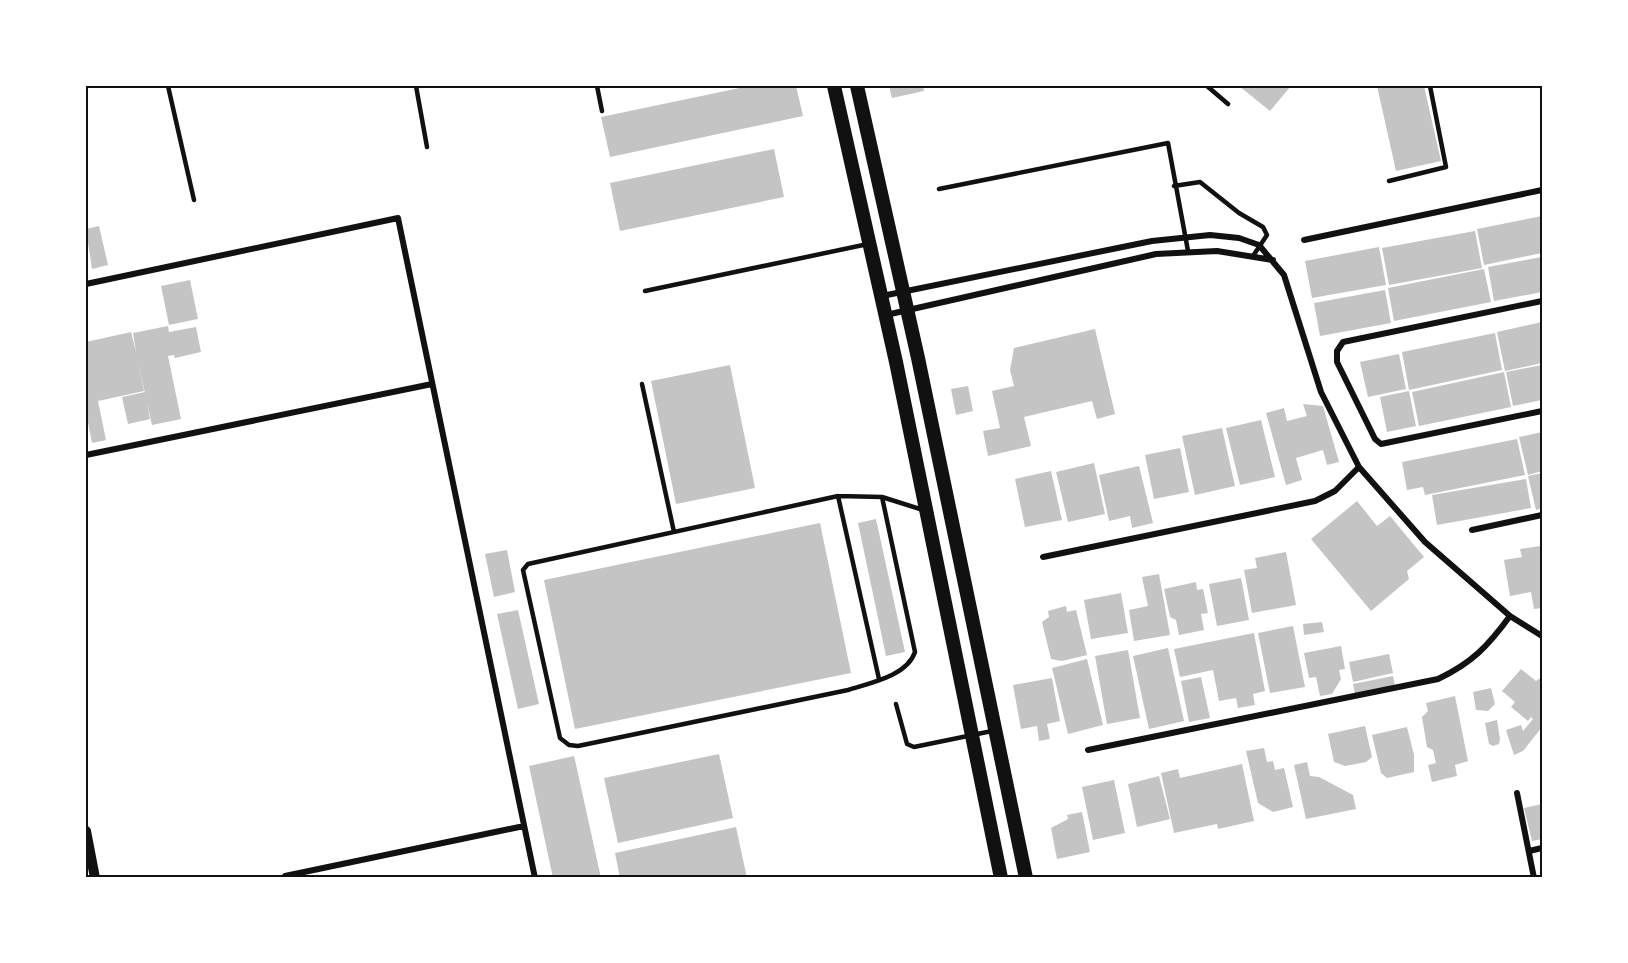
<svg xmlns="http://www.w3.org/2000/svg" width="1628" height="963" font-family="'DejaVu Sans',sans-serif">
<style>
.building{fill:#c4c4c4}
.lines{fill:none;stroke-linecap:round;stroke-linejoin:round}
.service{stroke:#111;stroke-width:4.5}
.minor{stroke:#111;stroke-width:6}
.tertiary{stroke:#111;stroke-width:10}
.primary{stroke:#111;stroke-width:14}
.neatline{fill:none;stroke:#111;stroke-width:2}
</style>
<rect width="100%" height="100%" fill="#fff"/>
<path class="building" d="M749 86H796L803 116 610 157 601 117Z
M889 86H923L924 91 892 98Z
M1239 86H1291L1270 111Z
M1377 86H1424L1441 161 1396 171Z
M774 149 784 197 620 231 610 183Z
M1542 216V253L1484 265 1477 229Z
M99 226 108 265 92 269 86 229Z
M1475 231 1482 268 1389 285 1382 248Z
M1379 247 1386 285 1312 298 1305 261Z
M1542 257V292L1494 301 1488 267Z
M1484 269 1491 302 1394 321 1388 288Z
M190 280 198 319 169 325 161 286Z
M1385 290 1391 323 1320 336 1314 303Z
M1542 322V363L1505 371 1497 332Z
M168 326 169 332 196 327 201 352 175 358 174 355 168 356 181 419 152 425 138 362 144 391 98 401 106 440 92 443 86 412V342L131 332 136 352 133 333Z
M1095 329 1115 414 1097 419 1092 401 1024 417 1031 446 988 456 983 431 1000 428 992 391 1014 386 1010 370 1014 348Z
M1495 333 1502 370 1409 390 1402 352Z
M1399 354 1406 389 1368 397 1360 362Z
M730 365 755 488 676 504 651 381Z
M1542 365V400L1513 406 1506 372Z
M1504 372 1511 407 1419 426 1412 392Z
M968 386 973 411 956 415 951 389Z
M1409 391 1416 426 1387 432 1380 397Z
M145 392 150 419 128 424 122 397Z
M1303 404 1323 406 1339 462 1327 465 1323 450 1296 458 1302 480 1286 485 1266 413 1284 408 1287 421 1307 416Z
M1261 420 1275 477 1240 485 1226 428Z
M1222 428 1235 486 1195 495 1182 436Z
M1542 432V471L1528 475 1519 437Z
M1517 439 1525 475 1425 495 1423 487 1407 490 1402 462Z
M1180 448 1189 492 1154 499 1145 455Z
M1094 463 1105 514 1068 522 1056 472Z
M1139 466 1153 523 1132 528 1130 516 1109 521 1099 475Z
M1051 471 1062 520 1025 527 1015 479Z
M1542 473V508L1536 510 1528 476Z
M1526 479 1531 508 1437 525 1432 495Z
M1357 501 1377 526 1390 516 1424 557 1407 571 1409 579 1371 611 1311 539Z
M876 519 905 652 886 656 858 523Z
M820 523 851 673 575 729 544 580Z
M1540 546 1542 562V608L1534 609 1531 592 1510 596 1504 560 1522 557 1520 549Z
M507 550 515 592 494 597 485 554Z
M1286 552 1296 605 1252 613 1244 570 1257 568 1255 558Z
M1159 574 1170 635 1134 641 1129 610 1148 606 1142 577Z
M1241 578 1249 620 1217 626 1209 584Z
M1196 582 1197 590 1203 589 1208 613 1201 614 1204 630 1179 635 1176 620 1170 617 1164 589Z
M1121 593 1128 633 1091 639 1084 600Z
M1066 606 1067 612 1076 610 1087 655 1062 661 1051 659 1042 622 1049 617 1048 611Z
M518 610 539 704 518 709 497 614Z
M1322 622 1324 632 1304 635 1303 624Z
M1293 626 1305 687 1270 693 1258 633Z
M1254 633 1265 691 1253 694 1255 705 1238 708 1236 698 1219 701 1213 670 1180 677 1174 649Z
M1341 646 1345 669 1339 670 1341 679 1332 694 1320 696 1316 677 1309 678 1304 653Z
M1168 648 1184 721 1149 729 1133 656Z
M1128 650 1140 718 1107 724 1095 656Z
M1389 654 1393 673 1353 682 1349 662Z
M1087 659 1103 725 1068 734 1052 668Z
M1521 669 1536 681 1542 677V727L1523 751 1514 755 1506 730 1521 725 1523 731 1533 719 1531 717 1528 721 1511 707 1515 702 1502 691Z
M1393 676 1395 686 1355 694 1353 684Z
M1201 677 1210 718 1189 722 1181 681Z
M1052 678 1060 721 1047 724 1050 739 1039 741 1037 726 1021 729 1013 685Z
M1491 688 1495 704 1488 711 1476 710 1473 692Z
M1455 696 1468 761 1455 765 1457 776 1432 782 1428 765 1436 763 1433 750 1427 747 1422 717 1428 711 1426 703Z
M1497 720 1500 739 1499 744 1493 746 1489 744 1485 723Z
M1365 726 1372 757 1366 762 1345 766 1334 762 1328 734Z
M1407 727 1414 755V772L1387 778 1381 773 1372 735Z
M1264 748 1267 762 1273 761 1275 770 1284 768 1293 807 1273 812 1258 803 1246 751Z
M719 754 733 818 618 843 604 778Z
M574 756 575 760 601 878H553L529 766Z
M1307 762 1310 776 1319 777 1353 795 1356 809 1306 819 1294 765Z
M1242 764 1254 821 1218 829 1217 824 1174 833 1161 773 1178 769 1180 778Z
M1159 776 1170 819 1137 827 1128 784Z
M1114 780 1125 833 1093 840 1082 787Z
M1542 804V839L1532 841 1524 808Z
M1082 812 1090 852 1057 859 1051 828 1068 819 1067 815Z
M736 827 747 878H620L615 853Z"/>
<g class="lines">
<path class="service" d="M168 86 194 200
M416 86 427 147
M597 86 602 111
M1207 86 1228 104
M1389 181 1446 167 1430 86
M1174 186 1200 182 1239 213 1263 227 1267 235 1253 256
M939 189 1168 143 1188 251
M645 291 868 244
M642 384 674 532
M838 496 879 679
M882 497 915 652C907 676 870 683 848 690L578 746 569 745 560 738 523 570 528 564 838 496 882 497 923 510
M896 704 907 744 914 747 992 731"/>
<path class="minor" d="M1304 240 1542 190
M86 284 398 218 535 878
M882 296 1152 241 1210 235 1239 238 1259 245 1284 275 1321 392 1359 467 1425 542 1510 616 1542 636
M1542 301 1343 342 1337 351V362L1375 439 1381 444 1542 411
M886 315 1156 254 1217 251 1273 260
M86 455 432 384
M1472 530 1542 515
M1043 557 1315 501 1335 491 1359 467
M1088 750 1438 679C1472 663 1488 646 1510 616
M1517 793 1534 878
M1529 851 1542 848
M285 876 524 826"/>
<path class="tertiary" d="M86 831 95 878"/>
<path class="primary" d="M834 86 896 362 1001 878
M857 86 918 358 1026 878"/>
</g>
<rect width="1628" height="963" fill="none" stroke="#ffffff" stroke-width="174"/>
<rect x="87" y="87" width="1454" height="789" class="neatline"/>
</svg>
